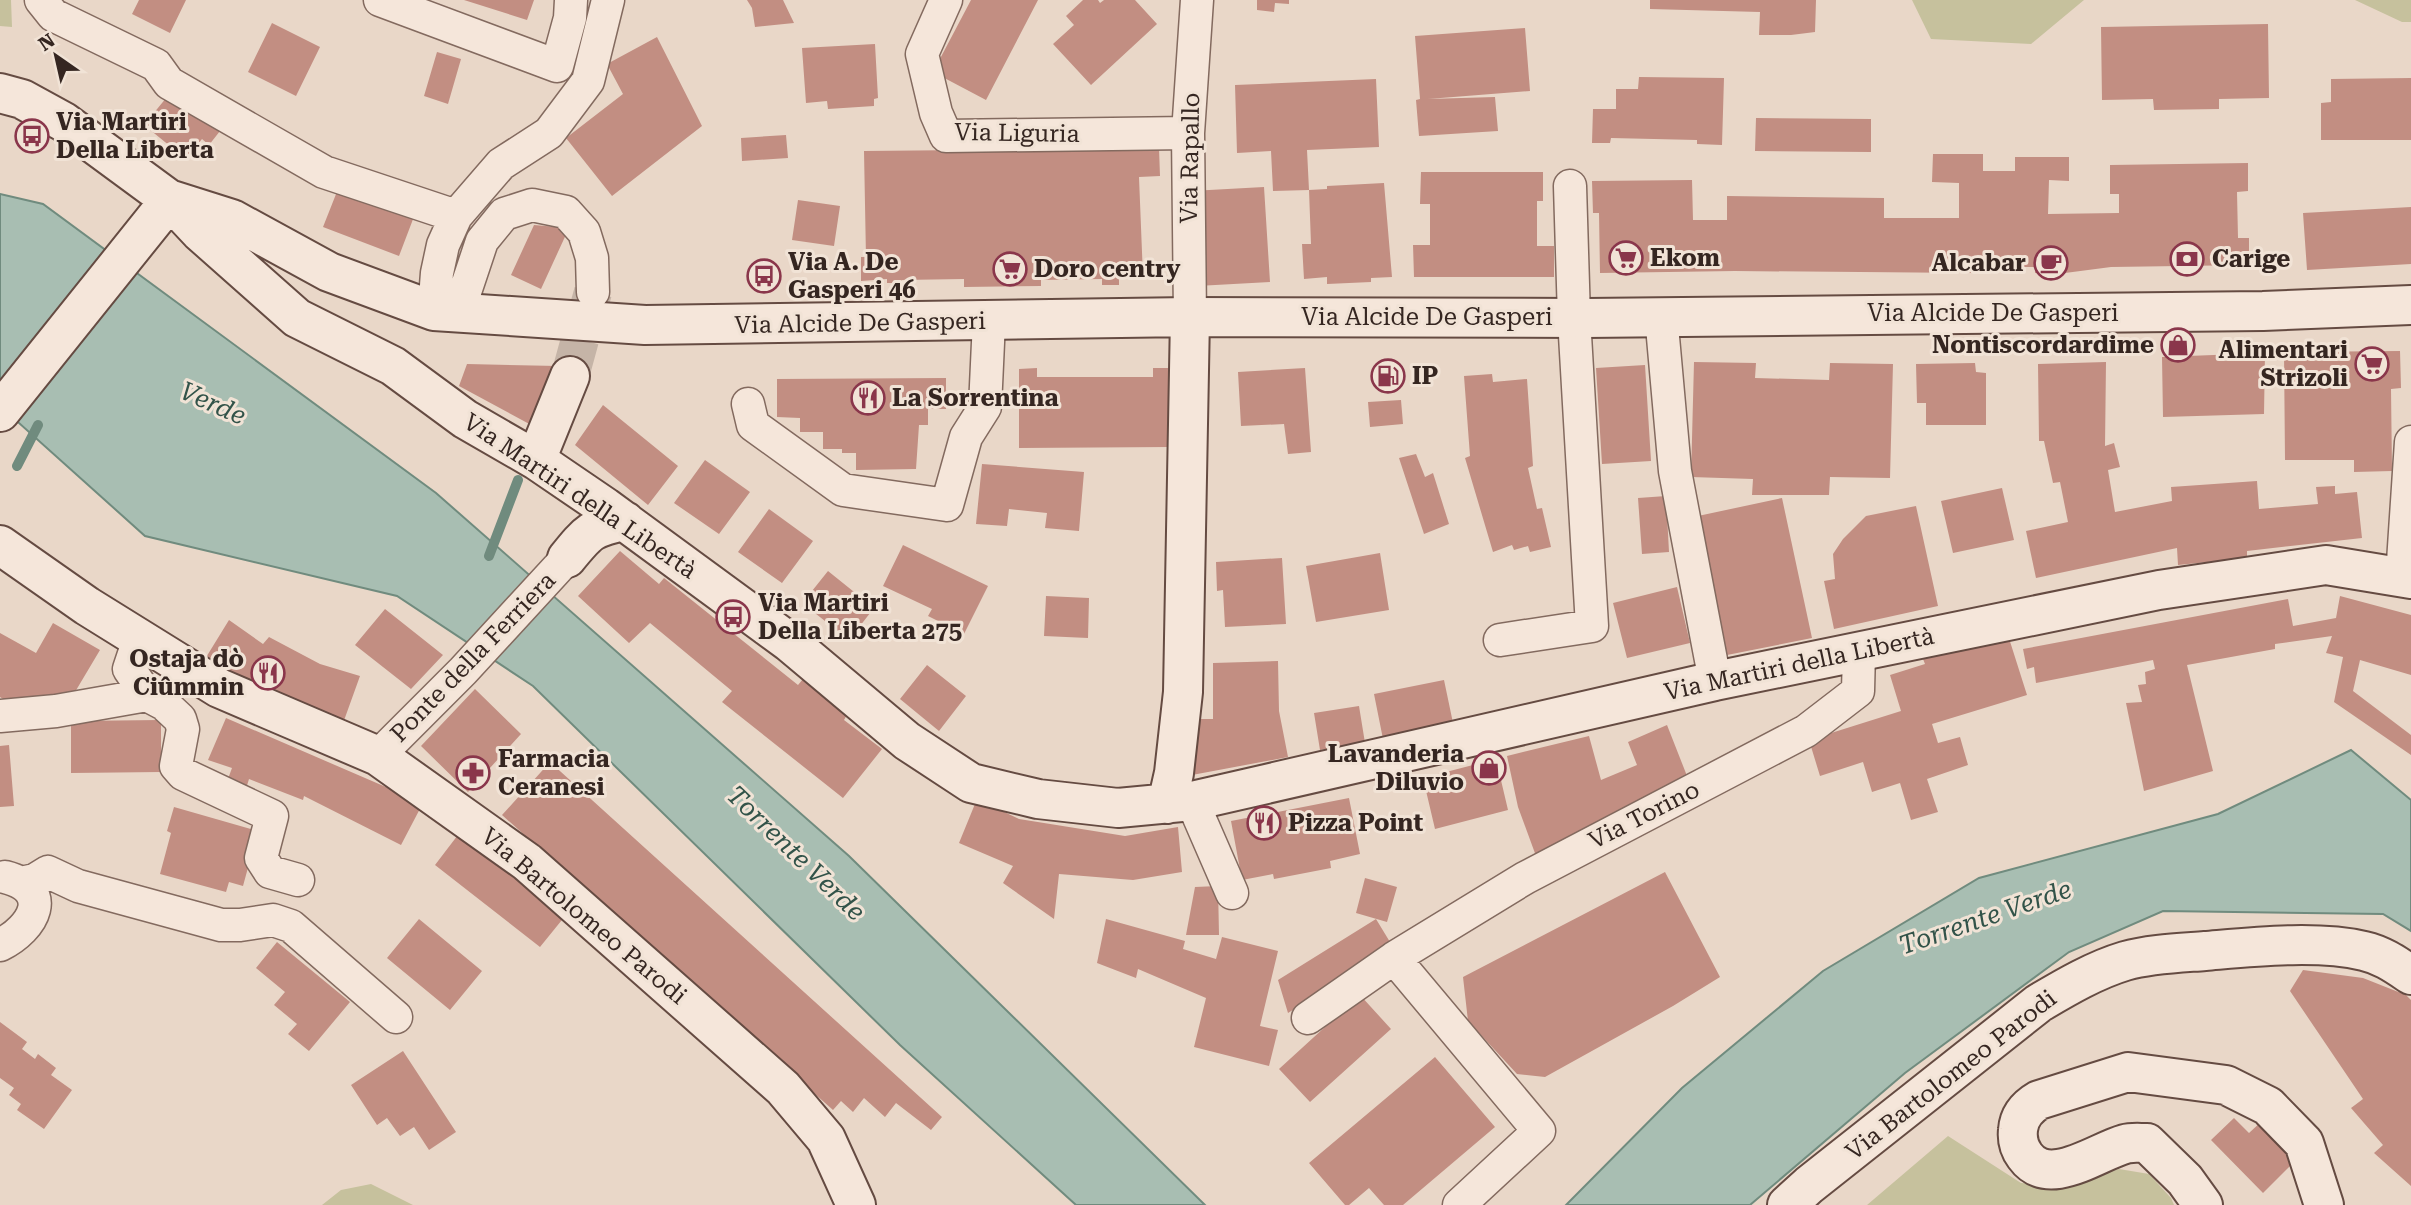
<svg xmlns="http://www.w3.org/2000/svg" width="2411" height="1205" font-family="'Roboto Serif',serif">
<style>
.green{fill:#c6c19d}
.water{fill:#a8beb2;stroke:#708b7e;stroke-width:2}
.lines{fill:none;stroke-linecap:round;stroke-linejoin:round}
.stream{stroke:#708b7e;stroke-width:10}
.building{fill:#c28e82}
.secondary-tunnel{stroke:#c5b4a7;stroke-width:38;stroke-dasharray:38 19;stroke-linecap:butt}
.street-casing{stroke:#836a5f;stroke-width:35}
.secondary-casing{stroke:#654b42;stroke-width:42}
.street{stroke:#f5e6da;stroke-width:32}
.secondary{stroke:#f5e6da;stroke-width:38}
.labels{text-anchor:middle;dominant-baseline:central;stroke-width:6;stroke-linejoin:round;paint-order:stroke}
.poi-label{font-size:24px;font-weight:bold;fill:#352621;stroke:#f1e3d6;text-anchor:start}
.street-label{font-size:24px;fill:#352621;stroke:#f1e3d6}
.water-label{font-size:26px;font-style:italic;fill:#325349;stroke:#f1e3d6}
</style>
<rect width="100%" height="100%" fill="#e9d7c8"/>
<path class="green" d="M0 0H11L12 27 0 26Z
M1912 0H2084L2031 44 1931 39Z
M2355 0H2411V22H2402Z
M1948 1136 2021 1183 2055 1185 2119 1169 2149 1174 2171 1198 2174 1205H1867Z
M371 1184 413 1205H322L341 1190Z"/>
<path class="water" d="M0 194 43 204 436 493 849 856 1205 1205H1076L900 1045 533 686 397 596 145 536 0 406Z
M2351 750 2411 800V931L2383 914 2163 911 2069 952 1905 1073 1750 1205H1566L1682 1088 1823 971 1979 878 2218 814Z"/>
<g class="lines">
<path class="stream" d="M17 466 38 425
M489 556 518 480"/>
</g>
<path class="building" d="M139 0H186L170 33 132 14Z
M464 0H534L527 20Z
M747 0H783L794 23 755 27 752 8Z
M971 0H1038L986 100 933 72Z
M1083 0H1098L1100 3 1104 0H1135L1157 24 1091 85 1053 44 1074 25 1066 16Z
M1257 0H1289V4L1275 3 1274 12 1257 10Z
M1650 0H1816L1815 32 1791 35H1759L1760 12 1650 9Z
M272 23 320 47 296 96 248 72Z
M2268 24 2269 98 2219 99V109L2154 110 2153 99 2102 100 2101 27Z
M1525 28 1530 91 1428 99 1495 97 1498 131 1419 136 1416 100 1420 99 1415 36Z
M657 37 702 126 612 196 566 138 623 94 607 64Z
M875 44 878 98 874 99V106L828 109 827 101 806 103 802 48Z
M437 52 461 59 448 104 424 96Z
M1639 77 1724 78 1722 145 1697 144V140L1611 138 1610 143H1592L1593 109H1616V89H1638Z
M2411 78V140H2321V103L2331 102V79Z
M1376 79 1379 147 1307 150 1309 190 1327 189V186L1384 183 1392 277 1371 278V282L1327 284V277L1304 279 1302 244H1311L1309 190 1273 191 1271 151 1237 153 1235 85Z
M171 92 220 131 209 145 202 139 186 159 144 125Z
M1756 118 1871 119V152L1755 151Z
M786 135 788 158 742 161 741 138Z
M1159 148 1160 176 1139 177 1143 277 1119 278V285H1102V279L1041 280V286L964 287V279L902 280V283H887V279L861 281V257H866L864 151Z
M1933 154H1983V171H2015V157H2069V181L2049 180 2048 214 2119 213V194H2110V165L2248 163V191L2237 192 2238 238H2249V265L2111 267 2065 273H2035V267H1971V273L1735 271 1600 273 1599 213H1593L1592 181 1692 180 1693 220H1727V196L1884 198V218H1959V183L1932 182Z
M1421 172H1543V201H1537V246H1554V277H1414L1413 245H1430V204H1420Z
M340 184 415 214 399 256 323 227Z
M1264 187 1270 282 1197 286 1191 191Z
M798 200 840 206 834 246 792 240Z
M2411 207V264L2307 270 2303 213Z
M534 225 569 228 541 289 511 275Z
M2400 351 2401 388 2391 389 2392 471 2354 472V460H2285L2284 352Z
M2265 353 2264 414 2163 417 2162 357Z
M1694 362 1756 363 1755 378 1829 380 1830 363 1893 364 1890 478 1830 477 1829 495H1752L1753 479 1691 477Z
M2106 362 2105 446 2114 443 2120 467 2108 470 2115 512 2172 501 2171 487 2257 481 2259 509 2318 504 2316 487 2335 486V494L2357 492 2362 538 2247 551V558L2178 565 2177 548 2036 578 2026 531 2068 522 2060 482 2053 483 2044 441H2039L2038 364Z
M1975 363 1976 372 1986 373V425H1926V403H1917L1916 364Z
M467 364 558 366 533 426 459 386Z
M1645 365 1651 461 1602 464 1596 368Z
M1037 368V377H1153V368H1169L1170 447 1019 448V369Z
M1305 368 1311 452 1288 454 1284 424 1241 426 1238 372Z
M1492 374 1493 382 1527 379 1533 466 1528 468 1537 509 1542 508 1551 547 1530 552 1528 546 1514 550 1512 545 1493 552 1465 458 1470 456 1464 376Z
M946 378V409H928V425H919L916 469 856 470V453H842V449H823V432H800V418L777 417V379Z
M1401 400 1403 424 1370 427 1368 402Z
M603 405 678 466 648 505 575 445Z
M1416 454 1425 477 1433 473 1449 524 1424 534 1399 458Z
M705 460 750 492 719 534 674 503Z
M982 464 1084 472 1079 531 1045 528 1047 513 1009 509 1007 526 976 524Z
M2002 488 2014 540 1953 553 1941 501Z
M1666 496 1669 552 1642 554 1638 498Z
M1782 498 1812 638 1727 655 1698 516Z
M1916 506 1938 606 1834 629 1824 581 1835 579 1833 554 1843 539 1866 516Z
M769 509 813 541 782 583 738 552Z
M903 545 988 586 964 634 928 616 932 609 883 586Z
M620 551 659 584 664 578 798 685 803 679 848 713 844 720 882 749 843 798 722 702 732 691 650 623 629 643 578 596Z
M1380 553 1389 610 1316 622 1306 566Z
M1282 558 1286 624 1225 627 1223 590 1217 591 1216 562Z
M828 571 874 608 849 640 806 606 816 594 812 591Z
M1677 587 1690 643 1627 658 1613 603Z
M1046 596 1089 598 1088 638 1044 636Z
M2340 596 2411 615V675L2360 660 2353 691 2411 735V755L2334 702 2343 657 2326 653 2332 636 2275 644V649L2187 665 2213 771 2144 791 2126 703 2142 702 2138 685 2146 684 2145 672 2155 669 2153 660 2036 683 2034 667 2027 669 2023 649 2288 599 2293 626 2336 618Z
M385 609 443 655 411 689 355 645Z
M229 620 263 644 269 637 320 664 360 676 342 726 205 659Z
M53 623 100 650 75 692 14 706 0 697V633L36 653Z
M2007 632 2027 695 1932 724 1938 743 1960 737 1968 765 1927 779 1938 812 1911 820 1900 783 1872 792 1863 762 1820 776 1809 740 1901 711 1890 675 1925 664 1923 659Z
M1278 661 1279 711 1288 757 1192 775 1196 719H1213V663Z
M927 665 966 696 939 731 900 699Z
M1444 680 1453 723 1383 739 1374 694Z
M475 689 521 734 468 792 421 746Z
M1359 706 1365 743 1320 750 1314 713Z
M226 718 423 803 401 845 304 796 303 800 249 779 245 792 225 787 232 768 208 760Z
M161 720V772L71 773V721Z
M1667 725 1689 781 1536 856 1518 807 1507 756 1589 736 1601 780 1637 765 1628 742Z
M9 745 14 806 0 807V746Z
M1496 759 1508 810 1435 829 1423 778Z
M550 762 942 1117 931 1130 896 1103 885 1117 864 1098 853 1112 841 1101 833 1110 502 815Z
M1349 798 1360 854 1330 861 1331 868 1274 879 1273 874 1242 880 1231 821Z
M977 799 1019 819 1125 836 1178 827 1182 872 1133 880 1059 874 1054 919 1003 883 1013 866 959 843Z
M174 807 258 831 243 886 229 882 226 892 160 874 171 833 167 831Z
M464 827 570 910 540 947 435 865Z
M1665 872 1720 977 1673 1006 1545 1077 1517 1074 1468 1021 1463 977Z
M1365 878 1397 887 1387 922 1356 913Z
M1218 886 1219 935H1186L1195 887Z
M419 919 482 971 450 1010 387 958Z
M1106 919 1185 941 1183 949 1216 959 1222 937 1278 951 1260 1026 1278 1030 1269 1066 1194 1047 1206 998 1138 969 1136 978 1097 963Z
M1376 919 1393 947 1288 1013 1278 980Z
M277 942 350 1002 309 1051 288 1034 297 1024 274 1005 285 992 256 968Z
M2303 970 2363 978 2406 995 2411 1000V1186L2374 1153 2383 1145 2351 1108 2363 1099 2290 991Z
M1360 995 1391 1029 1310 1102 1279 1069Z
M0 1022 27 1042 22 1049 35 1059 38 1054 56 1068 51 1075 72 1090 44 1129 17 1110 21 1104 9 1095 14 1088 0 1078Z
M403 1051 456 1132 429 1150 414 1127 400 1136 387 1118 377 1125 351 1085Z
M1435 1057 1495 1127 1403 1205H1384L1369 1188 1349 1205H1345L1309 1163Z
M2234 1118 2249 1133 2262 1121 2298 1158 2263 1193 2211 1140Z"/>
<g class="lines">
<path class="secondary-tunnel" d="M570 376 593 292"/>
<defs>
<path id="street" d="M41 0 53 15 156 65 169 83 324 172 456 216
M380 0 557 66 570 18 571 0
M946 0 922 54 936 113 946 136 1188 133
M434 311 437 273 443 245 456 216 501 164 549 133 588 81 608 0
M458 313 482 241 504 214 532 205 566 212 584 232 592 258 593 292
M1661 315 1675 471 1715 681
M1190 317 1188 133 1197 0
M748 404 753 425 843 490 947 505 966 437 985 407 989 321
M2402 577 2411 442
M139 639 129 669 147 695 164 704 180 719 183 729 176 766 183 774 272 816 261 858 270 872 298 880
M1500 640 1592 626 1574 318 1570 186
M0 716 56 711 147 695
M378 756 463 671 567 558
M1192 801 1232 893
M21 883 35 880 48 872 78 886 221 925H240L273 920 291 926 396 1017
M0 945C34 928 55 890 5 877
M1394 958 1539 1131 1459 1205
M1308 1018 1394 958 1525 878 1806 731 1858 691 1859 651"/>
<path id="secondary" d="M0 93 22 99 64 122 170 200 200 232 297 318 393 366 465 419 536 460 605 507 789 642 907 741 971 783 1038 799 1118 808 1192 801 1715 681 2159 590 2326 565 2411 579
M172 200 232 219 329 272 434 311 645 325 1190 317 1586 318 2263 311 2411 305
M0 412 170 200
M536 460 570 376
M0 545 87 606 219 688 378 756 527 862 783 1088 826 1139 856 1205
M567 558C588 532 592 527 625 521
M1167 804 1174 773 1183 692 1190 317
M1787 1205 1809 1185 2039 1003C2066 987 2095 970 2125 961 2150 954 2179 953 2205 951 2253 947 2317 940 2364 951 2382 955 2396 965 2411 975
M2203 1205 2185 1180 2147 1143C2139 1143 2132 1142 2125 1144 2096 1152 2049 1189 2025 1156 2019 1148 2017 1139 2018 1130 2019 1116 2027 1107 2039 1100L2128 1072 2226 1085 2268 1106 2304 1143 2324 1205"/>
</defs>
<use href="#street" class="street-casing"/>
<use href="#secondary" class="secondary-casing"/>
<use href="#street" class="street"/>
<use href="#secondary" class="secondary"/>
</g>
<defs>
<symbol id="bus-ring" viewBox="-11 -11 22 22"><circle r="9.5" fill="#f1e3d6" stroke="#8a364b" stroke-width="1.5"/><path d="M-5-6H5V4H4V6H2V4H-2V6H-4V4H-5ZM-3.5-4V0h7V-4ZM-3.5 1.2v1.5H-2V1.2ZM2 1.2v1.5H3.5V1.2Z" fill="#8a364b"/></symbol>
<symbol id="supermarket-ring" viewBox="-11 -11 22 22"><circle r="9.5" fill="#f1e3d6" stroke="#8a364b" stroke-width="1.5"/><path d="M-6-5.5h2.5l.6 2H6L4.5 2H-2.5L-4.4-4H-6ZM-1.5 3.2a1.3 1.3 0 1 0 .1 0ZM3 3.2a1.3 1.3 0 1 0 .1 0Z" fill="#8a364b"/></symbol>
<symbol id="bank-ring" viewBox="-11 -11 22 22"><circle r="9.5" fill="#f1e3d6" stroke="#8a364b" stroke-width="1.5"/><path d="M-6-4H6V4H-6ZM0-2.3a2.3 2.3 0 1 0 0 4.6a2.3 2.3 0 1 0 0-4.6Z" fill="#8a364b"/></symbol>
<symbol id="cafe-ring" viewBox="-11 -11 22 22"><circle r="9.5" fill="#f1e3d6" stroke="#8a364b" stroke-width="1.5"/><path d="M-5.5-4.5H6V0H3Q3 3.5 0 3.5H-2.5Q-5.5 3.5-5.5 0ZM3-3.2v2h1.7v-2ZM-6 4.5H4V6H-6Z" fill="#8a364b"/></symbol>
<symbol id="shop-ring" viewBox="-11 -11 22 22"><circle r="9.5" fill="#f1e3d6" stroke="#8a364b" stroke-width="1.5"/><path d="M-5-2.5h2.3a2.7 3.5 0 0 1 5.4 0H5L5.5 6h-11ZM-1.5-2.5h3a1.5 2.3 0 0 0-3 0Z" fill="#8a364b"/></symbol>
<symbol id="fuel-ring" viewBox="-11 -11 22 22"><circle r="9.5" fill="#f1e3d6" stroke="#8a364b" stroke-width="1.5"/><path d="M-5.5-6h7V0h2V4h1.3V-2.5L3-4.5l.8-.8L6-3V5H2.5V1h-1V6h-7ZM-4.2-4.7v3.2H.2V-4.7Z" fill="#8a364b"/></symbol>
<symbol id="restaurant-ring" viewBox="-11 -11 22 22"><circle r="9.5" fill="#f1e3d6" stroke="#8a364b" stroke-width="1.5"/><path d="M-5-6h1v4h1v-4h1v4h1v-4h1v5L-1.5 .5V6h-2V.5L-5-1ZM5-6V6H3V1.5H1.5Q1.5-4 5-6Z" fill="#8a364b"/></symbol>
<symbol id="pharmacy-ring" viewBox="-11 -11 22 22"><circle r="9.5" fill="#f1e3d6" stroke="#8a364b" stroke-width="1.5"/><path d="M-2-6h4v4h4v4h-4v4h-4v-4h-4v-4h4Z" fill="#8a364b"/></symbol>
</defs>
<g fill-rule="evenodd">
<use href="#bus-ring" x="13" y="117" width="38" height="38"/>
<use href="#supermarket-ring" x="1607" y="239" width="38" height="38"/>
<use href="#bank-ring" x="2168" y="240" width="38" height="38"/>
<use href="#cafe-ring" x="2032" y="244" width="38" height="38"/>
<use href="#supermarket-ring" x="991" y="250" width="38" height="38"/>
<use href="#bus-ring" x="745" y="257" width="38" height="38"/>
<use href="#shop-ring" x="2159" y="326" width="38" height="38"/>
<use href="#supermarket-ring" x="2353" y="345" width="38" height="38"/>
<use href="#fuel-ring" x="1369" y="357" width="38" height="38"/>
<use href="#restaurant-ring" x="849" y="379" width="38" height="38"/>
<use href="#bus-ring" x="714" y="598" width="38" height="38"/>
<use href="#restaurant-ring" x="249" y="654" width="38" height="38"/>
<use href="#shop-ring" x="1470" y="749" width="38" height="38"/>
<use href="#pharmacy-ring" x="454" y="754" width="38" height="38"/>
<use href="#restaurant-ring" x="1245" y="804" width="38" height="38"/>
</g>
<g class="labels">
<g class="poi-label">
<text x="56" y="122">Via Martiri<tspan x="56" dy="28">Della Liberta</tspan></text>
<text x="1650" y="258">Ekom</text>
<text x="2212" y="259">Carige</text>
<text x="788" y="262">Via A. De<tspan x="788" dy="28">Gasperi 46</tspan></text>
<text x="2026" y="263" text-anchor="end">Alcabar</text>
<text x="1034" y="269">Doro centry</text>
<text x="2154" y="345" text-anchor="end">Nontiscordardime</text>
<text x="2348" y="350" text-anchor="end">Alimentari<tspan x="2348" dy="28">Strizoli</tspan></text>
<text x="1412" y="376">IP</text>
<text x="892" y="398">La Sorrentina</text>
<text x="758" y="603">Via Martiri<tspan x="758" dy="28">Della Liberta 275</tspan></text>
<text x="244" y="659" text-anchor="end">Ostaja dò<tspan x="244" dy="28">Ciûmmin</tspan></text>
<text x="1464" y="754" text-anchor="end">Lavanderia<tspan x="1464" dy="28">Diluvio</tspan></text>
<text x="498" y="759">Farmacia<tspan x="498" dy="28">Ceranesi</tspan></text>
<text x="1288" y="823">Pizza Point</text>
</g>
<g class="street-label">
<text transform="translate(1017 133) rotate(1)">Via Liguria</text>
<text transform="translate(1190 158) rotate(-89)">Via Rapallo</text>
<text x="1993" y="313">Via Alcide De Gasperi</text>
<text x="1427" y="317">Via Alcide De Gasperi</text>
<text transform="translate(860 323) rotate(-1)">Via Alcide De Gasperi</text>
<text transform="translate(580 496) rotate(34)">Via Martiri della Libertà</text>
<text transform="translate(473 657) rotate(-46)">Ponte della Ferriera</text>
<text transform="translate(1799 664) rotate(-12)">Via Martiri della Libertà</text>
<text transform="translate(1644 815) rotate(-27)">Via Torino</text>
<text transform="translate(584 916) rotate(40)">Via Bartolomeo Parodi</text>
<text transform="translate(1951 1075) rotate(-38)">Via Bartolomeo Parodi</text>
</g>
<g class="water-label">
<text transform="translate(213 403) rotate(24)">Verde</text>
<text transform="translate(796 853) rotate(44)">Torrente Verde</text>
<text transform="translate(1985 917) rotate(-19)">Torrente Verde</text>
</g>
</g>
<g transform="translate(56 56) rotate(326)" stroke="#f1e3d6" stroke-width="5" paint-order="stroke">
<path d="M0-5L12 26L0 18L-12 26Z" fill="#352621"/>
<text y="-10" font-size="19" font-weight="bold" text-anchor="middle" fill="#352621">N</text>
</g>
</svg>
